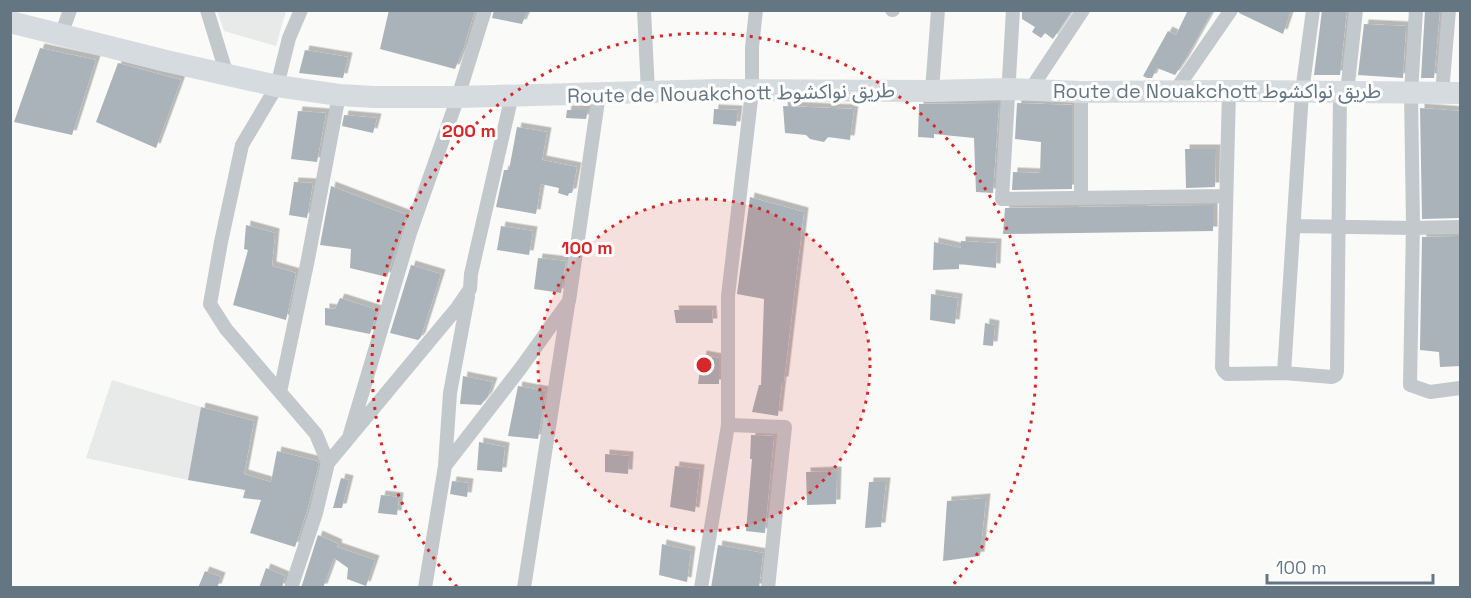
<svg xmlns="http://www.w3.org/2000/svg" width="1471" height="598" font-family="'Space Grotesk','Noto Sans Arabic',sans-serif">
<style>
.built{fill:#e8e9e9}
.building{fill:#aab3b9;filter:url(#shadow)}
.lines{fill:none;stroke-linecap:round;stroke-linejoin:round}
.minor{stroke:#c3c8cc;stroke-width:14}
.trunk{stroke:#d6dbdf;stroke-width:22}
.ring{fill:none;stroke:#d62828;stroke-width:3;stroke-dasharray:3 6}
.labels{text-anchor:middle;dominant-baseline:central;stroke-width:6;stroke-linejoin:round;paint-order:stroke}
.street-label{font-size:20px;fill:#657683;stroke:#fff}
.centre{fill:#d62828;stroke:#fff;stroke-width:3}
.ring-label{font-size:18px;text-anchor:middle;font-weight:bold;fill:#d62828;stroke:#fff;stroke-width:6;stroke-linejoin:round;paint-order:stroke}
</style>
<defs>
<filter id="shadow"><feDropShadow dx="4.5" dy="-4.5" stdDeviation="0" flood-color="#0004"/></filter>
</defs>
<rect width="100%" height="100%" fill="#fafaf8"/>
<path class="built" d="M217 11H286L276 46 224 31Z
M112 380 201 407 188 480 86 458Z"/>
<path class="building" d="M389 10H475L464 47 455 69 380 49Z
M494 10H528L522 24 492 18Z
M1022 10H1069L1071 12 1053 39 1045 33 1041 38 1032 32 1035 27 1022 19Z
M1188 10H1213L1185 60 1175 75 1157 68 1152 78H1147L1143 76 1168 31 1176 35Z
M1240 10H1291L1283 34 1239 13Z
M1322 10H1347L1340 75H1314Z
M1425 10H1440L1434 78H1421Z
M1364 24 1406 26 1403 78 1358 75Z
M40 48 96 60 72 135 14 122Z
M305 50 348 57 343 78 299 73Z
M118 63 181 80 156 148 96 122Z
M999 103 993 193 976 192 974 138 934 134V138L918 137 919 104Z
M1017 103 1072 105V189L1012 190 1013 172 1040 173 1041 142 1015 139Z
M783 106 854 109 850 140 828 137 824 142 810 139 806 135 785 133Z
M1420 108 1461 111V218L1422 219Z
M714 109 738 110 736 126 713 124Z
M567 110H588L586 119 566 118Z
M298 111 326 113 317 162 291 159Z
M344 115 377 118 373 133 342 126Z
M517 127 547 132 542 160 577 167 572 193H569L568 196 558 193 559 188 541 184 536 214 496 207 504 170H509Z
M1185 149H1216L1215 187 1186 188Z
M294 182 313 183 307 218 289 215Z
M331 186 407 215 387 277 350 268 351 249 320 245Z
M750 197 804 212 784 381H782L778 416 752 412 759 385H761L764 299 737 294Z
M1213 205V231L1003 234 1005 208Z
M246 225 275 233 272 266 296 273 286 320 233 305 248 250 244 249Z
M501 226 533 231 529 255 497 250Z
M1461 236V366L1440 367 1439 352 1420 350 1422 237Z
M961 241 997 243 996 268 959 264V269L933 270 934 242 961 248Z
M538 258 566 261 561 293 534 289Z
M411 265 441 274 421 337 418 340 390 333Z
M931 294 958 298 955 324 930 320Z
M340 298 378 310 370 334 325 325V308L335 309Z
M674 310H712L713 323H676Z
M985 323 995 325 993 346 983 345Z
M702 355 719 358V384H698Z
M463 376 493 382 488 396 481 405 460 404Z
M518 386 546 391 538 439 508 436Z
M201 407 254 421 244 474 271 482 277 451 317 461 319 464 307 511 295 547 250 533 261 500 243 498 245 490 188 480Z
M751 435 774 436 765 533 746 531 752 459H750Z
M479 442 505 447 502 472 477 470Z
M605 454 629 456 628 474 605 472Z
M675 466 700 469 695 512 670 507Z
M837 471 836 504 807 505 806 472Z
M341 478 349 480 342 508H333Z
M452 481 469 483 467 497 450 494Z
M869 482H886L881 527 865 528Z
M381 495 399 497 397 515 378 513Z
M986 498 980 556 943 561 947 501Z
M318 535 338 544 337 547 375 560 366 586 347 579 348 568 334 558 323 588H301Z
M662 544 691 551 687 582 659 575Z
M718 545 763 553 759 588H711Z
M266 568 285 576 282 588H259Z
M205 571 221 577 217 588H198Z"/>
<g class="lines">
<path class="minor" d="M207 10 227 75
M301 10 289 38 277 86 242 145 221 242 210 304 226 329 316 434 328 463
M644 10 648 92
M892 10H893
M1013 10 1002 199 1226 196
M1416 10 1411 93 1413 224 1410 385 1430 392 1460 388
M61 35 70 10
M1030 90 1083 10
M932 91 938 10
M1175 91 1231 10
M1229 91 1222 367 1224 371 1227 374 1284 373 1332 377 1336 375 1337 371 1340 93
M1081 92V197
M1347 93 1356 10
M1442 93 1449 10
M1293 226 1413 228 1460 227
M1284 373 1302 92 1313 10
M280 392 308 259 339 95
M728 425 785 427 768 588
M350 434 410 233 458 97 485 10
M445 465 450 393 468 297
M291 588 316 513 328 463 457 308 470 289 471 274 512 95
M425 588 445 466 520 369 569 301 599 94
M524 588 568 305
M701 588 728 425V296L752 91V47L756 10"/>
<path class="trunk" d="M10 22 166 61 277 86 339 95 374 97H458L717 90 932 91 1009 89 1081 92 1229 91 1460 93"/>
</g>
<circle cx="704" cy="365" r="166" fill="#d62828" fill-opacity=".12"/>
<g class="ring">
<circle cx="704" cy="365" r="166"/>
<path d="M457 587A332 332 0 1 1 951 587"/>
</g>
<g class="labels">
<g class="street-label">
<text x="1217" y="91">Route de Nouakchott طريق نواكشوط</text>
<text transform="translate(731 93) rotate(-1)">Route de Nouakchott طريق نواكشوط</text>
</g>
</g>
<circle cx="704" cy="365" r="9" class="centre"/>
<g class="ring-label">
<text x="469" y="137">200 m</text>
<text x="587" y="254">100 m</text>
</g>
<rect width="1471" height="598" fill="none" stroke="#657683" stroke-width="24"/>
<path d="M1267 574v9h166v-9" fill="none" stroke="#657683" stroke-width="3"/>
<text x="1276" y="574" font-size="18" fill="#657683" stroke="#ffffff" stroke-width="4.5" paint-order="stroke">100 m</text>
</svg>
